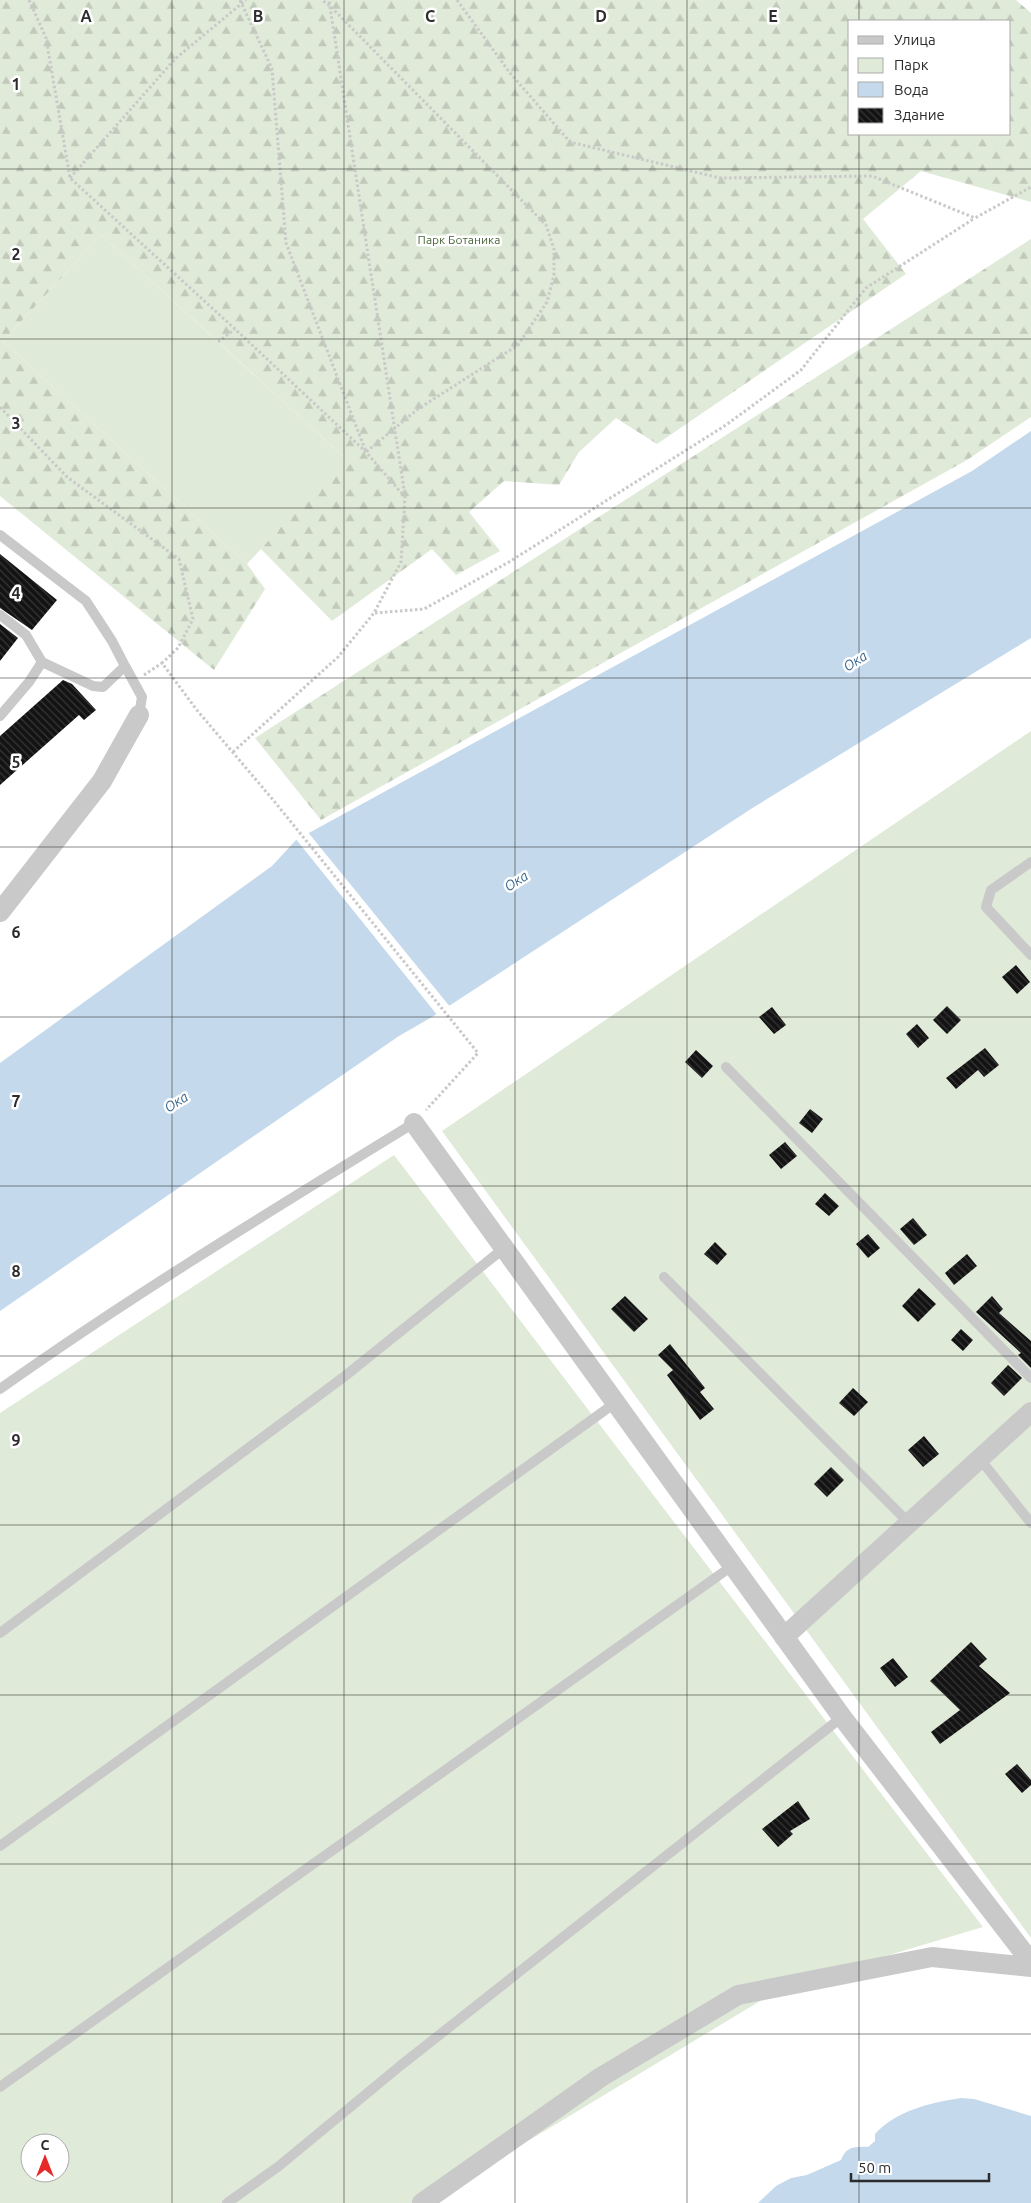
<svg xmlns="http://www.w3.org/2000/svg" width="1031" height="2203" font-family="Ubuntu,sans-serif">
<style>
.green{fill:#e0ead8;fill-rule:evenodd}
.forest{fill:url(#forest-firs);fill-rule:evenodd}
.water{fill:#c4d9eb}
.pier{fill:#fff}
.building{fill:url(#building-back-hatch)}
.lines{fill:none;stroke-linecap:round;stroke-linejoin:round}
.path{stroke:#c9c9c9;stroke-width:3;stroke-dasharray:2.5 2.5;stroke-linecap:butt}
.service{stroke:#c9c9c9;stroke-width:10}
.minor{stroke:#c9c9c9;stroke-width:20}
.grid{fill:none;stroke:#2c2c2c;stroke-width:1;stroke-opacity:0.55}
.labels{text-anchor:middle;dominant-baseline:central;stroke-width:5;stroke-linejoin:round;paint-order:stroke}
.park-label{font-size:12px;fill:#4b6739;stroke:#fff}
.water-label{font-size:14px;font-style:italic;fill:#39678e;stroke:#fff}
.grid-label{font-size:16px;text-anchor:middle;font-weight:bold;fill:#2c2c2c;stroke:#fff;stroke-width:5;stroke-linejoin:round;paint-order:stroke}
</style>
<defs>
<pattern id="forest-firs" width="22" height="20" patternUnits="userSpaceOnUse" patternTransform="scale(1.25)"><rect width="22" height="20" fill="#e0ead8"/><path d="M5 1l3.5 6h-7zM16 11l3.5 6h-7z" fill="#c0c9ba"/></pattern>
<pattern id="building-back-hatch" width="6" height="6" patternUnits="userSpaceOnUse" patternTransform="scale(1.25)"><rect width="6" height="6" fill="#131313"/><path d="M-1 5l2 2M0 0l6 6M5-1l2 2" fill="none" stroke="#363636"/></pattern>
</defs>
<rect width="100%" height="100%" fill="#fff"/>
<path class="green" d="M101 235 345 458 247 564 3 341Z
M1031 731V1938L442 1131Z
M394 1155 983 1927 785 1986 425 2203H0V1413ZM30 2143H60V2173H30Z"/>
<path class="forest" d="M0 0H1016L1031 13V202L921 171 863 219 906 274 657 444 616 418 579 452 559 485 504 481 469 512 500 551 456 575 432 549 332 621 261 549 344 457 101 235 3 341 247 564 265 589 214 670 0 496ZM850 21H1010V134H850Z
M1031 239V417L967 460 321 820 255 738Z"/>
<path class="water" d="M1031 431V638L754 807 432 1017 399 1036 0 1311V1063L272 866 296 840 972 471Z
M961 2098 974 2099 1031 2116V2203H758L776 2186 791 2178 807 2175 841 2160C845 2147 856 2146 868 2147L875 2141V2134C897 2110 930 2103 961 2098Z"/>
<path class="pier" d="M307 831 451 1008 438 1016 295 838Z"/>
<path class="building" d="M0 554 57 600 32 630 0 608Z
M0 624 18 638 0 661Z
M63 680 72 684 96 710 84 720 79 715 0 785V736Z
M1016 965 1030 982 1017 994 1002 977Z
M947 1006 961 1020 947 1034 933 1020Z
M772 1007 786 1025 774 1034 759 1017Z
M917 1024 929 1038 918 1048 906 1034Z
M985 1048 999 1065 984 1077 978 1070 956 1089 946 1078Z
M696 1050 713 1066 702 1078 685 1062Z
M810 1109 823 1119 812 1133 799 1123Z
M785 1142 797 1156 781 1169 769 1155Z
M825 1193 839 1206 829 1216 815 1204Z
M913 1218 927 1235 914 1245 900 1229Z
M868 1234 880 1248 868 1258 856 1244Z
M715 1242 727 1254 717 1265 704 1254Z
M967 1254 977 1266 954 1285 945 1273Z
M919 1288 936 1304 918 1322 902 1306Z
M625 1296 648 1319 634 1332 611 1309Z
M992 1296 1003 1309 999 1313 1031 1341V1368L1018 1355 1021 1353 976 1312Z
M961 1329 973 1340 963 1351 951 1340Z
M670 1344 705 1388 700 1392 714 1409 700 1420 667 1375 673 1370 658 1355Z
M1008 1365 1022 1378 1004 1396 991 1383Z
M853 1388 868 1402 854 1416 839 1403Z
M924 1436 939 1454 923 1467 908 1450Z
M831 1467 844 1480 827 1497 814 1484Z
M971 1642 987 1659 979 1666 1010 1693 940 1744 931 1732 960 1710 930 1681Z
M893 1658 908 1677 895 1687 880 1668Z
M1017 1764 1031 1780V1785L1022 1793 1005 1774Z
M798 1801 810 1819 790 1831 793 1834 778 1847 762 1829Z"/>
<g class="lines">
<path class="path" d="M29 0 46 38 70 178 235 329 366 452 404 496
M240 0 272 69 286 243 366 452 418 409 518 345 547 302 554 275V249L546 225 330 6 322 0
M457 0 510 73 570 142 720 178 872 176 975 218 1031 187
M70 178 175 59 246 0
M218 342 235 329
M0 407 67 477 179 559 193 619 178 648 162 663 196 709 274 801 478 1053 426 1110
M375 613 424 609 509 562 726 425 801 370 866 288 975 218
M144 675 162 663
M233 752 338 657 374 613 401 562 405 496 329 0"/>
<path class="service" d="M0 535 86 601 112 641 125 666 103 687 93 686 42 662 29 682 0 716
M0 615 26 635 42 662
M125 666 142 697 139 715
M1031 862 991 890 986 907 1031 955
M726 1067 1031 1378
M664 1277 909 1523
M0 1389C134 1294 274 1209 414 1123
M980 1459 1031 1523
M0 1633 345 1376 503 1249
M0 1846 615 1403
M0 2087 732 1566
M227 2203 279 2166 400 2066 842 1717"/>
<path class="minor" d="M0 912 102 781 139 715
M414 1123 842 1717 1031 1962
M784 1637 1031 1412
M422 2203 601 2077 738 1995 932 1957 1031 1967"/>
</g>
<path class="grid" d="M172 0V2203M344 0V2203M515 0V2203M687 0V2203M859 0V21M859 134V2203M0 169H1031M0 339H1031M0 508H1031M0 678H1031M0 847H1031M0 1017H1031M0 1186H1031M0 1356H1031M0 1525H1031M0 1695H1031M0 1864H1031M0 2034H1031"/>
<g class="labels">
<g class="park-label">
<text x="459" y="239">Парк Ботаника</text>
</g>
<g class="water-label">
<text transform="translate(855 661) rotate(-33)">Ока</text>
<text transform="translate(516 881) rotate(-33)">Ока</text>
<text transform="translate(176 1102) rotate(-33)">Ока</text>
</g>
</g>
<g class="grid-label">
<text x="86" y="22">A</text>
<text x="258" y="22">B</text>
<text x="430" y="22">C</text>
<text x="601" y="22">D</text>
<text x="773" y="22">E</text>
<text x="16" y="90">1</text>
<text x="16" y="260">2</text>
<text x="16" y="429">3</text>
<text x="16" y="599">4</text>
<text x="16" y="768">5</text>
<text x="16" y="938">6</text>
<text x="16" y="1107">7</text>
<text x="16" y="1277">8</text>
<text x="16" y="1446">9</text>
</g>
<rect x="848" y="20" width="162" height="115" fill="#ffffff" stroke="#ababab"/>
<rect x="858" y="36" width="25" height="8" fill="#c9c9c9" stroke="#ababab"/>
<text x="894" y="45" font-size="15" fill="#2c2c2c">Улица</text>
<rect x="858" y="58" width="25" height="15" fill="#e0ead8" stroke="#ababab"/>
<text x="894" y="70" font-size="15" fill="#2c2c2c">Парк</text>
<rect x="858" y="82" width="25" height="15" fill="#c4d9eb" stroke="#ababab"/>
<text x="894" y="95" font-size="15" fill="#2c2c2c">Вода</text>
<rect x="858" y="108" width="25" height="15" fill="url(#building-back-hatch)" stroke="#ababab"/>
<text x="894" y="120" font-size="15" fill="#2c2c2c">Здание</text>
<g transform="translate(45 2158)"><circle r="24" fill="#ffffff" stroke="#ababab"/>
<path d="M0-4L9 19L0 12L-9 19Z" fill="#e72929"/>
<text y="-8" font-size="14" font-weight="bold" text-anchor="middle" fill="#2c2c2c">С</text>
</g>
<path d="M851 2173v8h138v-8" fill="none" stroke="#2c2c2c" stroke-width="2.5"/>
<text x="858" y="2173" font-size="15" fill="#2c2c2c" stroke="#ffffff" stroke-width="4" paint-order="stroke">50 m</text>
</svg>
